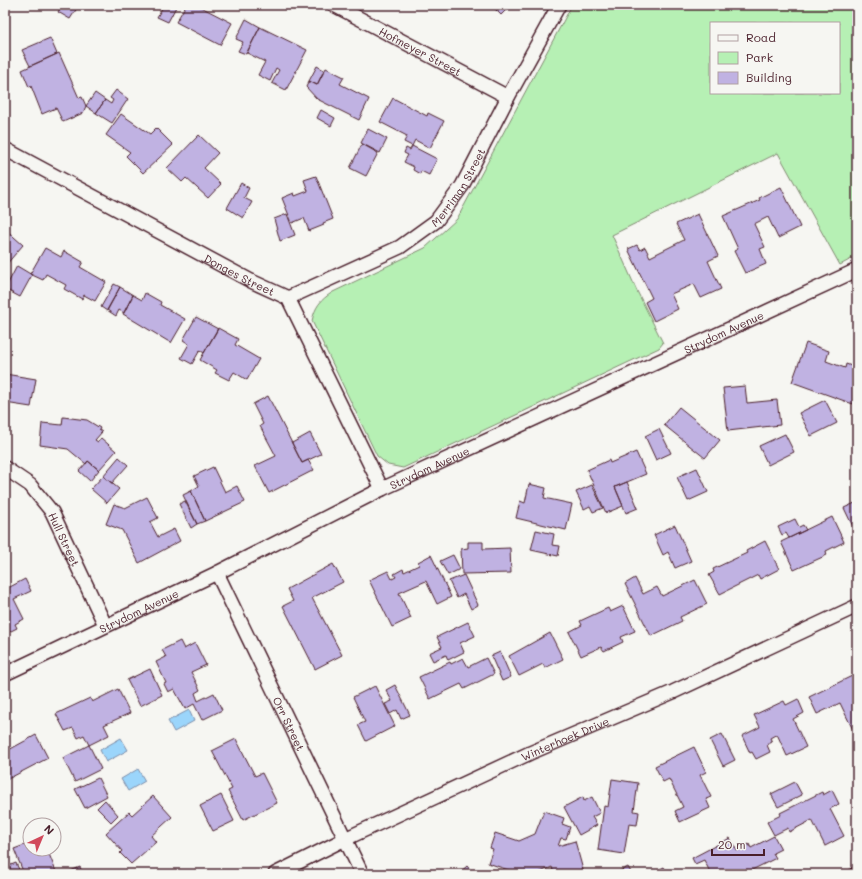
<svg xmlns="http://www.w3.org/2000/svg" width="862" height="879" font-family="Mali,sans-serif">
<style>
.park{fill:#b6f0b4;stroke:#808870;fill-rule:evenodd}
.water{fill:#9bd5fb;stroke:#7b8ca8}
.building{fill:#c0b2e2;stroke:#4a1f2b}
.lines{fill:none;stroke-linecap:round;stroke-linejoin:round}
.street-casing{stroke:#4a1f2b;stroke-width:16}
.street{stroke:#f6f6f2;stroke-width:13}
.labels{text-anchor:middle;dominant-baseline:central;stroke-width:3;stroke-linejoin:round;paint-order:stroke}
.street-label{font-size:11px;fill:#4a1f2b;stroke:#f6f6f2}
</style>
<rect width="100%" height="100%" fill="#f6f6f2"/>
<filter id="ink" filterUnits="userSpaceOnUse"><feTurbulence type="fractalNoise" baseFrequency=".025" numOctaves="2"/><feDisplacementMap in="SourceGraphic" scale="8" xChannelSelector="R" yChannelSelector="G"/><feConvolveMatrix kernelMatrix="1 2 1 2 8 2 1 2 1" color-interpolation-filters="sRGB"/></filter>
<g filter="url(#ink)">
<path class="park" d="M572 5H857V256L840 265 778 153 612 235 637 291 663 343 659 348 403 468 388 465 377 456 312 321C315 307 320 300 333 292L425 248 457 219ZM711 23H839V93H711Z"/>
<path class="water" d="M189 710 194 721 174 732 168 721Z
M121 738 128 750 106 762 100 750Z
M138 769 145 781 128 791 121 779Z"/>
<path class="building" d="M62 5H79L70 19 58 12Z
M164 5H177L168 22 157 17Z
M186 5H197L232 23 220 45 176 22Z
M491 5H511L501 15Z
M246 19 260 27 246 54 238 51 243 42 236 39Z
M260 27 307 50 286 90 272 83 279 70 276 68 270 81 258 75 265 62 247 53Z
M50 38 57 54 30 66 22 50Z
M59 53 79 98 82 97 86 106 83 113 63 122 56 108 42 114 31 86 29 87 22 70Z
M317 66 324 70 317 85 309 81Z
M326 68 344 77 340 84 369 99 359 120 317 99 306 87 309 81 317 85Z
M116 90 128 99 112 123 96 113 105 100 111 104 113 100 110 98Z
M95 93 105 100 96 113 86 106Z
M393 98 427 116 428 113 444 121 430 148 415 140 412 146 404 142 407 136 380 122Z
M321 110 335 118 331 126 317 118Z
M121 114 150 134 156 128 173 145 143 173 126 156 130 152 106 135Z
M368 129 387 139 380 153 361 143Z
M199 135 218 153 204 168 221 184 208 198 186 178 182 182 167 168Z
M362 144 378 153 366 176 350 168Z
M412 146 437 159 429 175 421 171 420 174 413 170 414 167 404 162 408 155 404 153 406 148 410 150Z
M316 176 333 219 323 223 324 225 309 231 304 218 292 223 282 198 294 193 295 196 308 191 304 180Z
M241 183 249 188 244 198 252 202 243 218 227 208Z
M781 187 800 227 778 238 768 217 754 224 765 247 760 249 766 264 745 273 734 251 738 249 723 216 760 200 759 198Z
M287 214 295 235 280 241 274 219Z
M698 214 718 256 708 261 721 289 701 298 694 284 671 294 678 309 654 321 645 302 652 298 628 249 637 245 640 250 645 247 650 257 684 240 676 224Z
M5 229 23 245 5 266Z
M45 248 61 257 64 251 83 262 80 267 106 282 95 301 84 295 82 299 64 289 66 285 46 274 43 280 30 274Z
M17 266 32 275 20 297 5 289Z
M114 284 120 287 107 311 101 307Z
M120 287 133 295 124 313 119 310 116 316 107 310Z
M145 293 161 302 160 305 185 319 171 343 123 314 133 295 142 300Z
M196 317 218 329 204 353 200 350 192 364 181 358 189 344 183 340Z
M218 328 238 339 235 345 259 359 247 380 234 372 229 380 215 373 217 370 200 360Z
M806 343 829 351 826 361 845 368 846 364 857 368V391L853 404 792 382Z
M5 374 36 379 31 407 5 403Z
M745 386 747 403 777 400 780 425 728 431 723 388Z
M268 396 302 463 308 460 314 470 269 493 255 466 276 456 260 426 263 424 253 404Z
M825 400 837 423 811 436 799 413Z
M679 407 720 440 705 458 664 425Z
M63 417 87 420 100 428 99 430 102 432 95 440 98 442 101 438 116 451 99 470 88 461 86 464 68 449 40 445 42 423 62 425Z
M659 429 671 453 656 460 645 436Z
M310 433 321 454 302 463 292 443Z
M785 434 794 452 768 465 759 446Z
M636 452 646 474 615 487 623 506 606 513 587 470 609 460 610 463Z
M119 457 128 465 112 483 103 476Z
M88 461 99 470 90 481 79 471Z
M213 467 225 492 237 486 245 502 205 521 191 491 199 486 194 476Z
M697 468 708 492 688 501 677 477Z
M103 476 119 489 107 503 91 489Z
M627 482 638 508 626 513 615 487Z
M529 484 546 488 544 498 572 504 566 530 516 518 520 501 525 503Z
M592 485 603 508 593 512 590 506 584 509 576 492Z
M191 491 205 521 197 524 183 495Z
M147 497 158 518 150 522 158 537 174 529 180 541 139 563 122 530 106 524 114 504 125 508Z
M185 501 197 524 191 528 179 504Z
M857 502V535L844 508Z
M832 517 844 542 826 551 827 555 794 570 781 542Z
M795 519 799 527 803 525 806 530 789 538 786 533 782 535 778 527Z
M675 525 691 561 675 568 668 552 663 555 654 535Z
M536 530 554 534 552 545 560 546 558 556 531 550Z
M765 541 779 569 760 579 758 575 720 594 709 575 714 572 713 569 747 553 746 551Z
M468 542H483V549L510 548 511 573 462 574 461 549 468 548Z
M431 555 451 597 437 604 426 581 399 593 411 618 392 627 369 580 388 571 392 579 396 577 394 574 403 569 404 572 419 565 418 562Z
M453 555 460 569 448 575 440 561Z
M333 564 343 582 312 598 342 655 315 669 283 606 293 601 287 589Z
M464 575 478 605 471 609 464 594 457 598 449 581Z
M635 578 643 594 657 587 662 596 695 580 707 604 680 617 682 621 651 636 625 584Z
M25 579 31 591 14 599 24 619 15 624 17 628 5 634V582L8 588Z
M623 606 635 631 621 637 623 642 604 651 601 647 581 656 569 632 582 625 580 621 608 608 610 612Z
M468 622 475 636 460 643 464 652 448 660 446 655 433 661 429 653 442 647 437 637Z
M550 633 563 659 545 668 543 664 519 676 509 656Z
M180 641 184 649 195 643 206 665 191 672 200 690 195 693 198 701 214 693 222 710 202 720 194 704 185 709 174 689 168 692 164 684 166 683 156 662 166 657 162 650Z
M500 652 511 677 502 681 491 656Z
M463 658 468 667 486 658 494 674 464 689 461 684 430 699 419 677 450 662 451 664Z
M150 669 162 695 140 706 127 680Z
M852 676 854 679 857 677 856 736 840 703 817 714 809 697Z
M395 685 410 715 401 719 397 710 390 714 385 704 392 701 386 690Z
M375 686 395 726 366 741 358 725 365 722 353 697Z
M118 689 130 713 104 725 109 735 89 745 84 735 78 738 73 728 65 731 56 714 90 698 92 702Z
M798 699 804 713 793 719 806 747 787 756 777 734 770 738 772 742 767 745 770 752 756 759 752 752 750 753 742 736 760 727 754 715 784 701 786 705Z
M722 734 735 760 723 766 710 740Z
M36 735 48 758 6 780 5 752Z
M236 739 255 776 262 773 277 803 243 820 228 791 232 789 212 751Z
M89 745 101 769 75 782 63 758Z
M694 747 706 772 700 775 711 797 706 799 710 808 680 822 675 811 683 807 669 779 663 782 655 766Z
M98 778 107 796 85 808 75 789Z
M612 779 638 783 634 811 639 812 637 825 629 824 624 854 598 850 604 806 608 807Z
M795 782 802 795 778 807 771 794Z
M832 790 839 804 830 809 844 836 825 846 812 820 789 832 788 828 774 835 767 822 781 815 780 813 822 792 823 795Z
M221 795 234 821 213 831 200 806Z
M153 796 172 817 151 836 156 842 131 864 120 853 122 851 106 833 129 812 132 815Z
M583 797 584 801 592 797 600 813 592 817 597 825 579 835 564 807Z
M105 800 118 815 111 822 97 808Z
M544 811 564 818 562 824 570 827 566 839 561 838 558 846 575 841 583 870 570 874H554L552 867 536 874H520L488 863 493 849 490 848 495 833 519 841 535 834Z
M774 836 781 849 773 853 776 858 748 872 749 874H711L704 860 695 864 692 858 730 838 737 851 749 844 751 848Z
M30 843V849H47L57 874H24L14 849Z
M16 863 21 874H9L6 867Z
M467 866 474 874H458Z
M80 867 83 874H69L68 872Z
M628 867 632 874H614Z
M664 867 667 874H651Z"/>
<g class="lines">
<defs>
<g id="street">
<path id="s1" d="M334 5 508 97"/>
<path id="s2" d="M5 149 251 281 288 298 382 489"/>
<path id="s3" d="M288 298 400 247 436 221 462 186 508 97 559 5"/>
<path id="s4" d="M5 468 30 485 52 512 105 625"/>
<path id="s5" d="M217 573 362 874"/>
<path id="s6" d="M5 674 217 573 382 489 857 270"/>
<path id="s7" d="M275 874 345 839 530 753 673 692 857 606"/>
<path d="M856 874H857"/>
</g>
</defs>
<use href="#street" class="street-casing"/>
<use href="#street" class="street"/>
</g>
</g>
<g class="labels">
<g class="street-label">
<text stroke="none"><textPath href="#s1" startOffset="98">Hofmeyer Street</textPath></text>
<text stroke="none"><textPath href="#s3" startOffset="208">Merriman Street</textPath></text>
<text stroke="none"><textPath href="#s2" startOffset="266">Donges Street</textPath></text>
<text stroke="none"><textPath href="#s6" startOffset="796">Strydom Avenue</textPath></text>
<text stroke="none"><textPath href="#s6" startOffset="472">Strydom Avenue</textPath></text>
<text stroke="none"><textPath href="#s4" startOffset="95">Hull Street</textPath></text>
<text stroke="none"><textPath href="#s6" startOffset="148">Strydom Avenue</textPath></text>
<text stroke="none"><textPath href="#s5" startOffset="167">Orr Street</textPath></text>
<text stroke="none"><textPath href="#s7" startOffset="320">Winterhoek Drive</textPath></text>
</g>
</g>
<rect width="862" height="879" fill="none" stroke="#f6f6f2" stroke-width="20"/>
<rect x="10" y="10" width="842" height="859" fill="none" stroke="#4a1f2b" stroke-width="1.5" filter="url(#ink)"/>
<rect x="710" y="22" width="130" height="72" fill="#f6f6f2" stroke="#b1a0a2"/>
<rect x="718" y="35" width="20" height="6" fill="#f6f6f2" stroke="#b1a0a2"/>
<text x="746" y="42" font-size="12" fill="#4a1f2b">Road</text>
<rect x="718" y="52" width="20" height="12" fill="#b6f0b4" stroke="#b1a0a2"/>
<text x="746" y="62" font-size="12" fill="#4a1f2b">Park</text>
<rect x="718" y="72" width="20" height="12" fill="#c0b2e2" stroke="#b1a0a2"/>
<text x="746" y="82" font-size="12" fill="#4a1f2b">Building</text>
<g transform="translate(42 837) rotate(44)"><circle r="19" fill="#f6f6f2" stroke="#b1a0a2"/>
<path d="M0-3L7 15L0 10L-7 15Z" fill="#d1495b"/>
<text y="-6" font-size="11" font-weight="bold" text-anchor="middle" fill="#4a1f2b">N</text>
</g>
<path d="M712 849v6h52v-6" fill="none" stroke="#4a1f2b" stroke-width="2"/>
<text x="718" y="849" font-size="12" fill="#4a1f2b" stroke="#f6f6f2" stroke-width="3" paint-order="stroke">20 m</text>
</svg>
